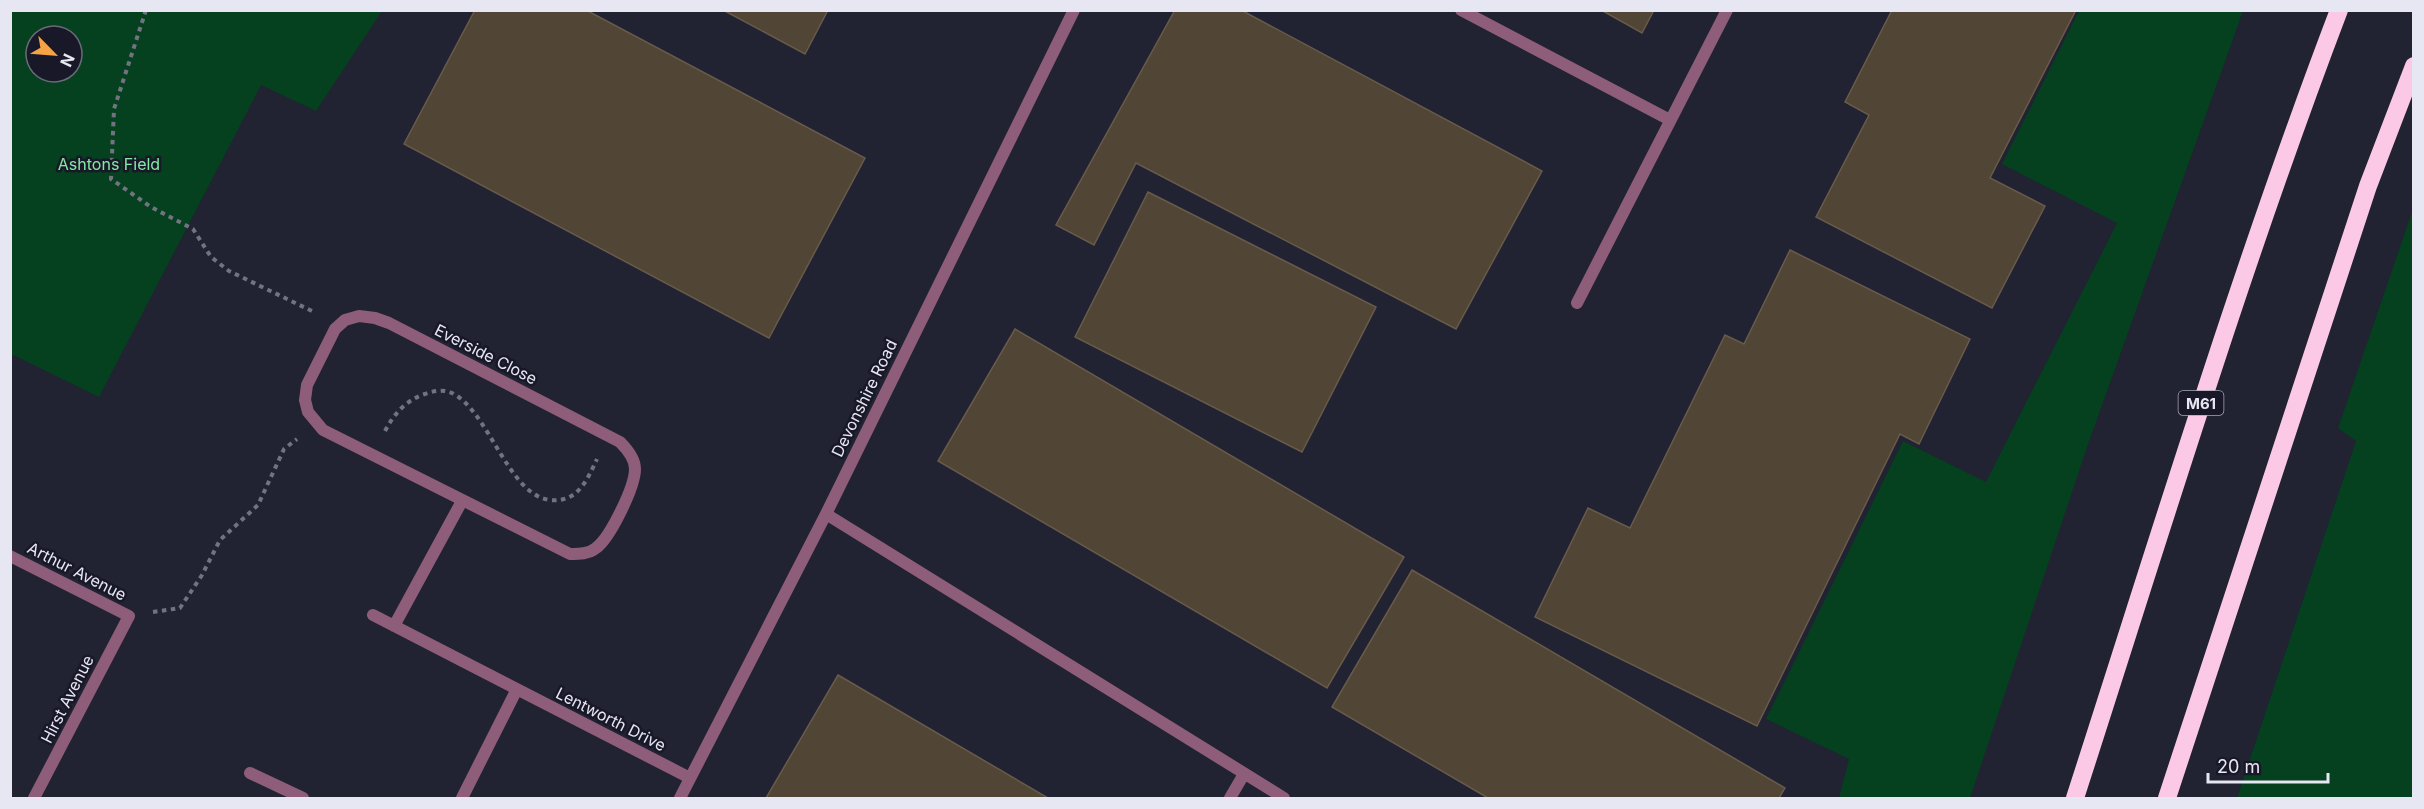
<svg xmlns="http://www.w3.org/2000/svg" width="2424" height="809" font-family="Inter,sans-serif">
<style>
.green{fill:#05401f;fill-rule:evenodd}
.building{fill:#514535;stroke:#695b4b;stroke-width:1.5}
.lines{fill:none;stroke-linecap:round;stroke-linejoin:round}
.path{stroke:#727381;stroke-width:4;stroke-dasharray:4.5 4.5;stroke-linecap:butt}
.lane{stroke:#8e5d7a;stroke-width:12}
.street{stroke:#8e5d7a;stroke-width:12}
.highway{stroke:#fbc9e5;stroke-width:18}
.labels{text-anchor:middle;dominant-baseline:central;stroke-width:5;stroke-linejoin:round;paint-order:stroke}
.shield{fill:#181828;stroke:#a8a9b5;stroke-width:1.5}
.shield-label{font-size:15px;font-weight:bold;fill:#e6e7f2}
.park-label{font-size:16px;fill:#83e8a1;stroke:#181828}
.street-label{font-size:16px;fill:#e6e7f2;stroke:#181828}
</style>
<rect width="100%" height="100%" fill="#212232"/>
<path class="green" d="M10 11H382L316 111 261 85 99 397 11 354ZM36 36H72V72H36Z
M2079 11H2243L2086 450 1970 798H1839L1849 759 1766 719 1903 441 1986 482 2117 223 2002 164Z
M2413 209V798H2237L2356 441 2338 428Z"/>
<path class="building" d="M475 10H586L865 158 769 338 404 144Z
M723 10H828L805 54Z
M1175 10H1241L1542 171 1456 329 1136 163 1094 245 1056 225Z
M1601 10H1654L1642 33Z
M1892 10H2076L1990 178 2045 206 1992 308 1816 217 1869 115 1845 102Z
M1148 192 1376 307 1302 452 1075 337Z
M1790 250 1970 339 1919 444 1900 434 1757 726 1535 617 1588 508 1630 528 1725 335 1744 344Z
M1015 329 1404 557 1327 688 938 461Z
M1412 570 1785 788 1779 798H1488L1332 707Z
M838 675 1048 798H766Z"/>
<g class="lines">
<path class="path" d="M146 10 114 109 111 179 151 207 193 229 211 257 229 271 314 312
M385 431C394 414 406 400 425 394 433 391 443 389 452 393 489 411 508 495 550 500 578 503 587 480 597 459
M153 612 180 608 202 575 220 540 258 505 284 449 297 439"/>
<path class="lane" d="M250 773 303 798"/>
<path class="street" d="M1461 10 1670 120
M1577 303 1727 10
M359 316 375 318 389 323 620 442C627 449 635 459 635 469 635 487 610 538 596 548 589 554 579 554 570 554L323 430 308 412 305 400 307 385 335 329 345 320Z
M826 514 1284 798
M10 556 129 616 34 798
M373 615 690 778
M394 626 462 501
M462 798 517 689
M680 798 826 514 1074 10
M1230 798 1244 774"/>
<path class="highway" d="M2075 798C2160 535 2240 270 2339 10
M2167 798 2368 186 2414 66"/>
</g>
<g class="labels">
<rect class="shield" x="2178.5" y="391" width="45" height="24" rx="4.5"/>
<g class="shield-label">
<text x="2201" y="403">M61</text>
</g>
<g class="park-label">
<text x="109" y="164">Ashtons Field</text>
</g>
<g class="street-label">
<text transform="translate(486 354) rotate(27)">Everside Close</text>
<text transform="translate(864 398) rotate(-64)">Devonshire Road</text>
<text transform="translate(77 571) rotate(27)">Arthur Avenue</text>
<text transform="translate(67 699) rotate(-63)">Hirst Avenue</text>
<text transform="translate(611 719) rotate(27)">Lentworth Drive</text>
</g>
</g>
<rect width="2424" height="809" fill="none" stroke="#e6e7f2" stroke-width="24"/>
<g transform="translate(54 54) rotate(115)"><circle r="28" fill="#181828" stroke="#6a6b79" stroke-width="1.5"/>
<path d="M0-4.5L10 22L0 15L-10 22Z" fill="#f6a247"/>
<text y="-9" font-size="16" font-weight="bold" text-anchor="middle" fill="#e6e7f2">N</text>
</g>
<path d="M2208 773v9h120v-9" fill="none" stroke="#e6e7f2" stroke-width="3"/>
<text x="2217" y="773" font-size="18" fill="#e6e7f2" stroke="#181828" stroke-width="4.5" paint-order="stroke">20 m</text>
</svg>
